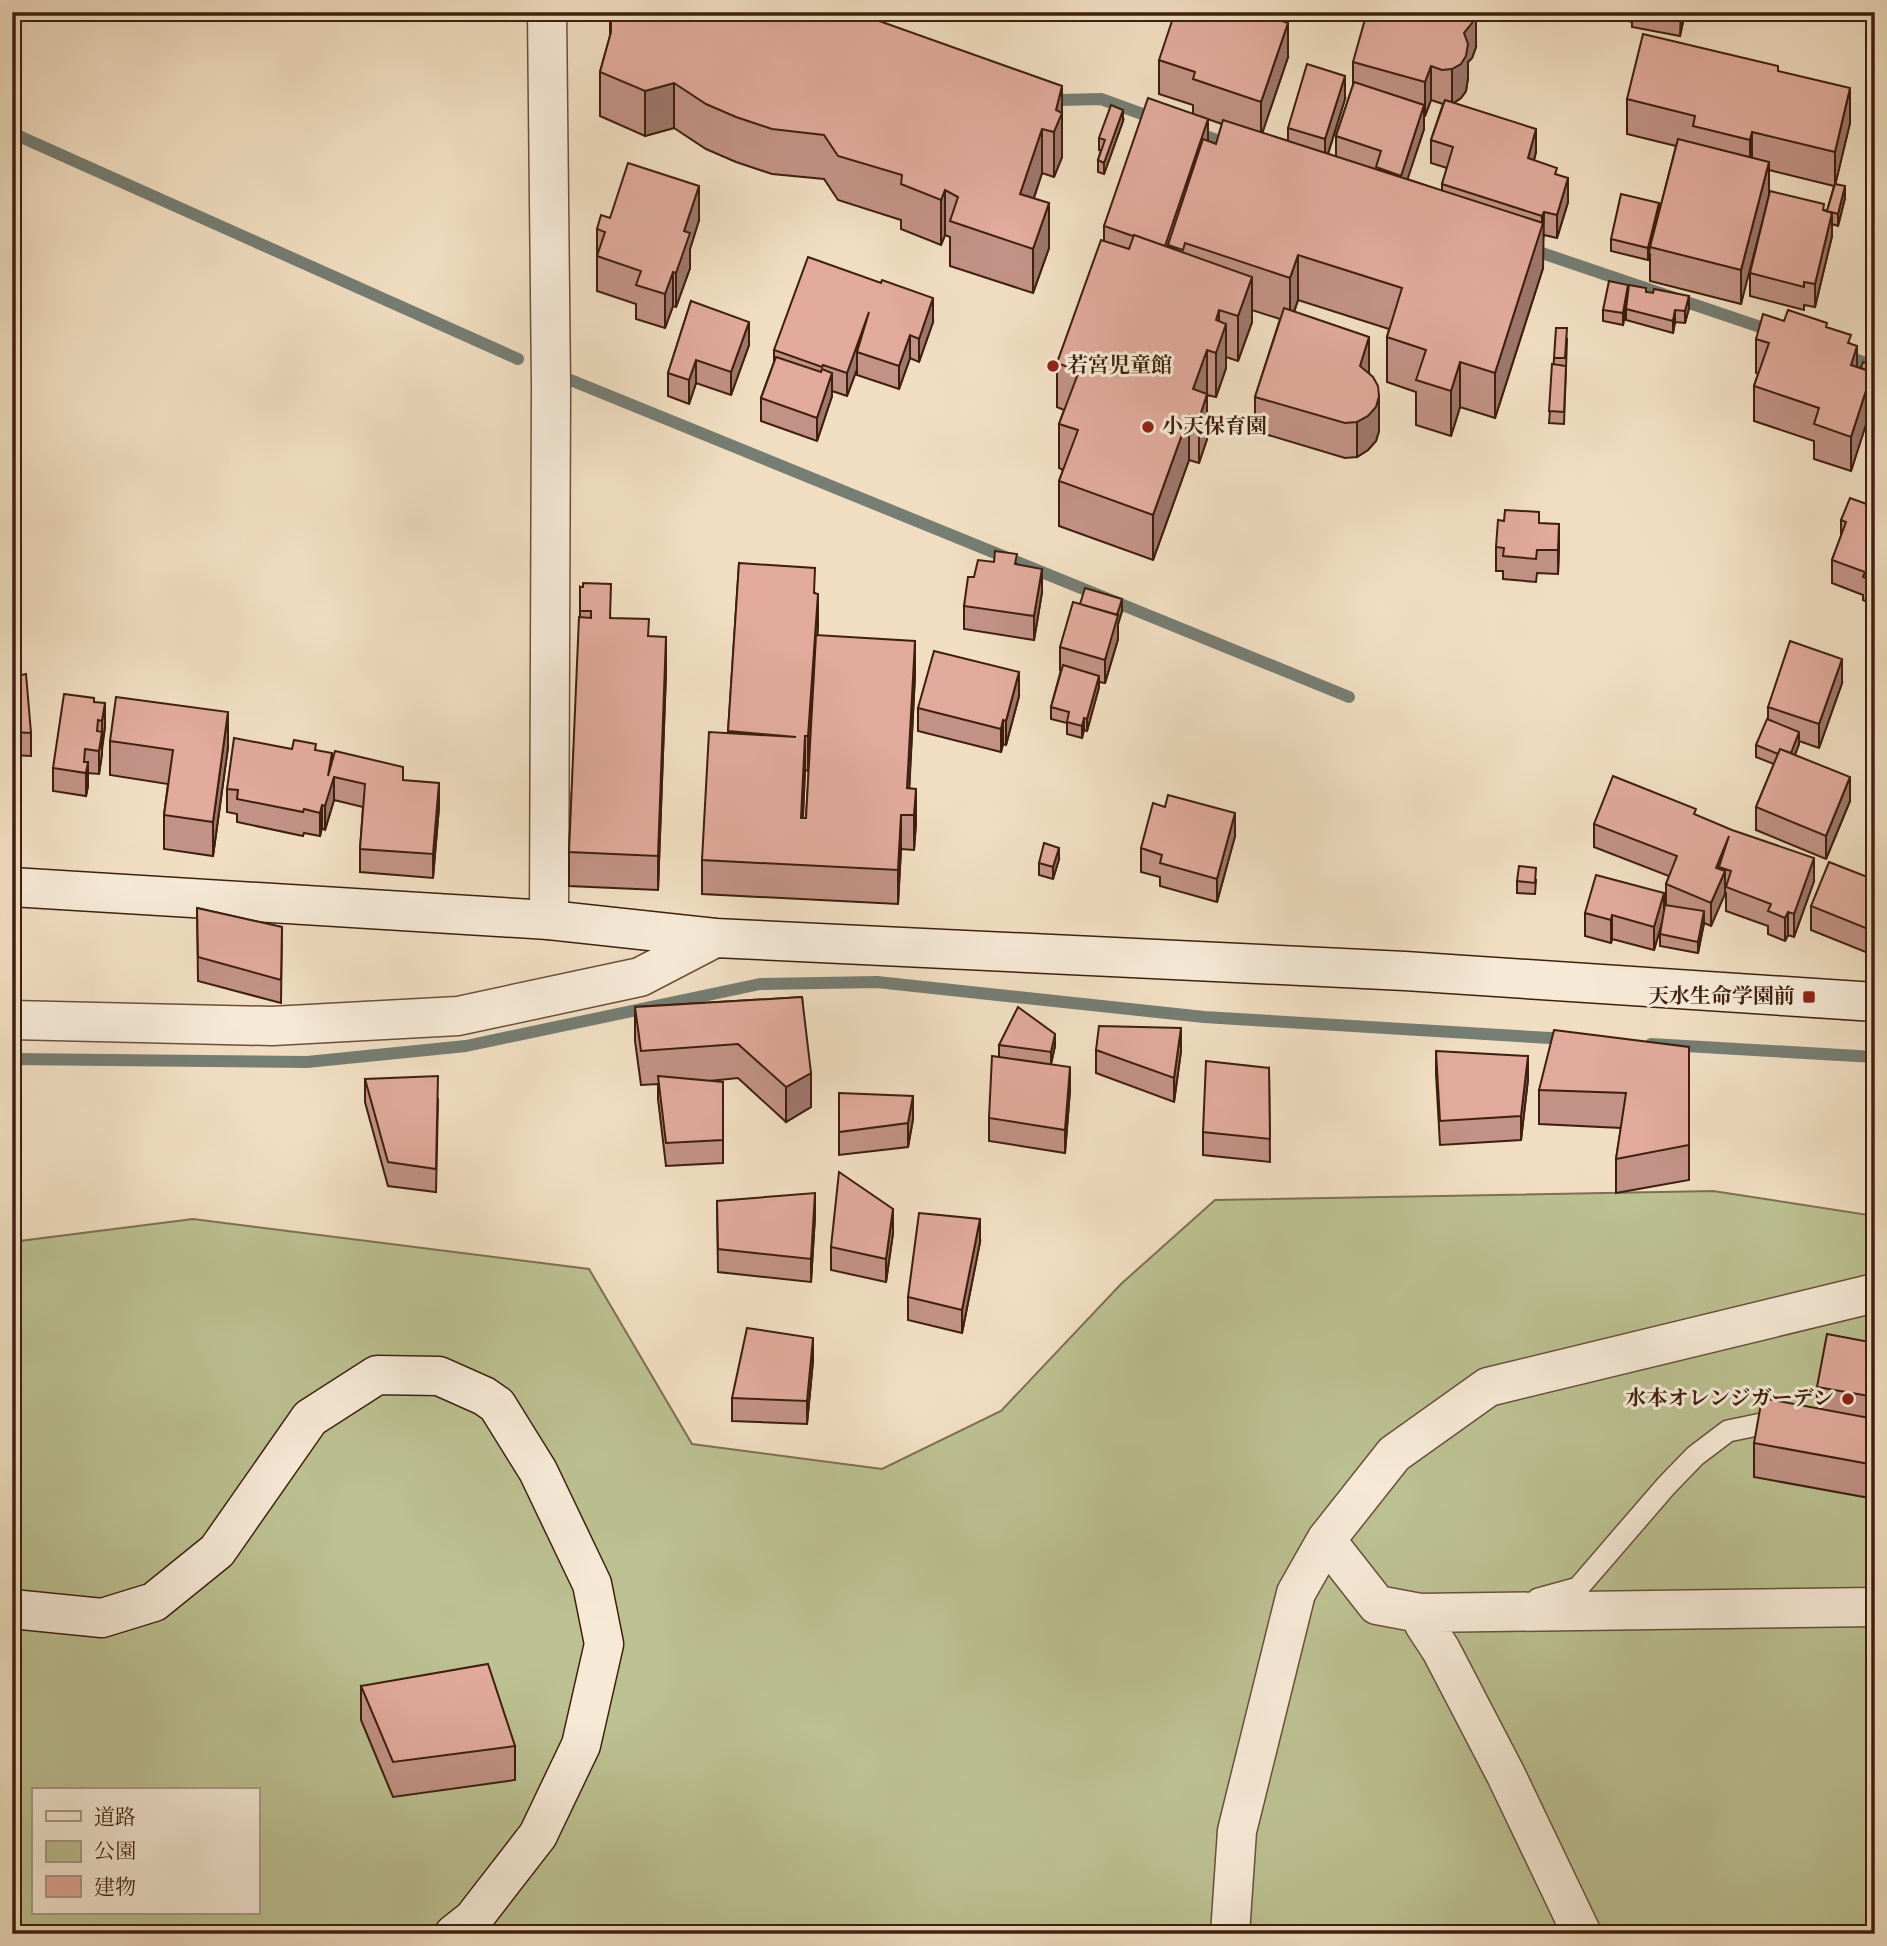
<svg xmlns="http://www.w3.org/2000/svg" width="1887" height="1946" font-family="'IM FELL English','Noto Serif JP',serif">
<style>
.green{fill:#bcc192;stroke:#7d7050;stroke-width:2;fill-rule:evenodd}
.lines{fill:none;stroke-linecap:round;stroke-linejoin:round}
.stream{stroke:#767d73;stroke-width:12}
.lane-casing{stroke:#6b4f3b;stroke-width:24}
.street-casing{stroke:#6b4f3b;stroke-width:41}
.secondary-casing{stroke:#3e1f0e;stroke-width:41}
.lane{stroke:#f6ead7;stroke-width:21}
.street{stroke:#f6ead7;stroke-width:38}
.secondary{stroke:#f6ead7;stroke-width:38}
.wall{fill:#c29286;stroke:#3e1f0e;stroke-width:2;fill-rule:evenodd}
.shaded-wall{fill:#9e776d;stroke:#3e1f0e;stroke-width:2}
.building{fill:#e1aa9c;stroke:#3e1f0e;stroke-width:2}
.poi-dot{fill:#8f2418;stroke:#f6ead7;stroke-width:2.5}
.labels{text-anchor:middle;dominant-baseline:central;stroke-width:6;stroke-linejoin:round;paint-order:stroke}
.poi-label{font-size:21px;font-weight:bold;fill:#3e1f0e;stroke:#f6ead7;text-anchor:start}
</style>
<rect width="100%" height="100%" fill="#f1dec2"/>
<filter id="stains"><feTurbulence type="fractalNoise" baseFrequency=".00286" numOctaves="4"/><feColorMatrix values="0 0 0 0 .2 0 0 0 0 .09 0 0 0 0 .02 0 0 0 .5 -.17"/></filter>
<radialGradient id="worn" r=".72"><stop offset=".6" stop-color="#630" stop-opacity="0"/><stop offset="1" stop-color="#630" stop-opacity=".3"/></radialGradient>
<path class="green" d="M1713 1191 1875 1216V1934H12V1242L193 1219 589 1269 692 1444 882 1469 1001 1411 1121 1284 1215 1200ZM33 1790H257V1913H33Z"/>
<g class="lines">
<path class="stream" d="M1049 96 1060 100 1101 99 1156 119
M1193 132 1232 145
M12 133 518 359
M1527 248 1775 332
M1842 355 1875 366
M568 379 1349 697
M1651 1044 1875 1057
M12 1059 307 1062 466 1046 760 984 877 982 1204 1017 1567 1039"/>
<defs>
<path id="lane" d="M1538 1599 1578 1588 1666 1486 1695 1456 1728 1431 1786 1419"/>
<path id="street" d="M547 12 551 386 549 920
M12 1020 272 1026 458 1016 640 977 715 938
M1326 1540 1377 1605 1420 1613
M1230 1934 1237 1831 1296 1593 1326 1540 1394 1454 1488 1387 1875 1293
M1582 1934 1506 1775 1441 1650 1424 1624 1420 1613 1875 1607"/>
<path id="secondary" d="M12 887 549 920 715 938 1405 971 1875 1002
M12 1609 102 1618 154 1602 217 1551 310 1418 377 1375 439 1376 484 1396 497 1405 538 1471 592 1584 604 1644 581 1745 538 1835 473 1919 454 1934"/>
</defs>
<use href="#lane" class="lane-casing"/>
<use href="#street" class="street-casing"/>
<use href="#secondary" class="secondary-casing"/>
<use href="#lane" class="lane"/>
<use href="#street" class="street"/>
<use href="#secondary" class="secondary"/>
</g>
<path class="wall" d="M610 12 1062 86V157L1054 177 1042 173 1034 198 1049 248 1033 293 950 266V237L945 235 941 245 901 229V220L838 200 824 179 772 174 736 162 706 149 674 128 645 136 600 116V72L610 36Z
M1293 12H1310L1309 15 1293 14Z
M1480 12H1510L1496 19H1481Z
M1621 12H1685L1680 36 1632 27V22L1621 19Z
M1476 47 1472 58 1468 62V78L1466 91 1461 98 1454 103 1536 152 1534 160 1557 175 1568 202 1557 238 1544 235 1543 239V268L1495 418 1460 407 1451 436 1416 425V392L1387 382V337L1389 329 1298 300 1294 312 1369 372 1379 431 1376 441 1368 450 1357 457 1345 458 1255 431V397L1280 319 1252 310V322L1238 361 1226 357V368L1216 397 1207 395V439L1199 463 1189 460 1153 560 1059 526V481L1063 470 1059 468V424L1064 410 1057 407V363L1104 241V226L1208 141 1216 144 1222 124 1193 114V105L1159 94V60L1288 57 1262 133 1288 141V128L1345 99 1328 154 1336 157V136L1353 85V62ZM1431 100 1443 104 1431 140V163L1447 168 1442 184V191L1407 179 1424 129V116H1425Z
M1778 71 1850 123 1835 184 1845 198 1838 226 1832 224V236L1815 307 1804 305V310L1750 296V273L1824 210 1827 211 1834 186 1769 170 1741 304 1650 281V253L1648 260 1611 251V239L1659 213 1676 146 1627 134V99Z
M1123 121 1104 174 1098 172V160L1101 150H1099V138Z
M610 218 699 220 690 249V268L676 307 673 306 665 328 636 319V304L597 291V229Z
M1646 292 1689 308 1685 323 1675 322 1673 333 1626 320V305L1623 325 1603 321V310L1628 296Z
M691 301 749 345 731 395 696 383 689 404 668 396V373Z
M1784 321 1827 328 1851 344 1857 367 1861 368 1875 366V405L1872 404 1851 471 1814 459V441L1754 421V386L1758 374 1756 373V339Z
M933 322 919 362 910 358 899 389 857 375V369L847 396 832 391V396L817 441 761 421V398L774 362V350Z
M1567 340 1564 424 1549 423 1554 358Z
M1875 507V605L1863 600V595L1832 583V560L1841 536V520Z
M1539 523 1559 547 1558 574 1537 573 1536 582 1503 579V571H1496V547Z
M739 563 815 593 817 635 915 675 909 788 916 823 914 850 901 849 898 904 702 894V860L728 733ZM813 701 806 818H803L805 770 808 771Z
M1017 564 1042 592 1034 640 964 629V606L974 577Z
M580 587 611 618 649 636 666 672 658 890 569 886V852L580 617Z
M1080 604 1122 611 1118 624V639L1105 683 1099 682V687L1087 731 1084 730 1082 738 1067 734V723L1051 719V707L1061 670H1060V647Z
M12 677 31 733V756L12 755Z
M1842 683 1819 748 1799 741V744L1795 755 1850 801 1826 859 1756 830V807L1774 764 1756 757V745L1768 720V707Z
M1019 696 1006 745 1003 744 1001 752 918 731V708Z
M94 702 105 727 99 774 88 773V786L86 796 53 791V768Z
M110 741 228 747 213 856 164 849V815L168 784 110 775Z
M292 749 316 751 332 763 403 780 439 807 433 878 360 872V849L363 807 334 800 325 830 322 828 320 836 304 833 303 836 237 822V814L227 812V789Z
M1696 815 1814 881 1794 937 1788 935 1785 941 1768 934V926L1726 911V893L1725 892 1711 926 1704 923 1698 953 1660 946V934L1661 926 1654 950 1612 939 1611 943 1585 936V913L1664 911 1666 905V884L1669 876 1594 847V824Z
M1235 836 1217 902 1160 886V877L1141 872V848Z
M1059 859 1053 879 1039 875V863Z
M1536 880 1535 894 1517 893V881Z
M1875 880V950L1873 955 1811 930V906Z
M197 908 282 927 281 1003 198 981Z
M802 997 811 1107 786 1122 738 1078 709 1081 723 1082V1163L666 1166 658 1099V1084L641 1085 635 1041V1007Z
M999 1045 1055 1046 1051 1064 1070 1090 1065 1153 989 1141V1118L999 1057Z
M1689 1047V1180L1616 1193V1159L1621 1128 1539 1124V1090Z
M1096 1050 1181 1051 1174 1102 1096 1073Z
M1436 1051 1528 1079 1521 1140 1440 1145 1436 1074Z
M1269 1068 1270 1162 1203 1155V1132Z
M365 1079 438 1099 436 1192 388 1186 365 1102Z
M839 1093 913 1119 908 1147 839 1155Z
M717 1201 815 1216 811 1282 718 1272Z
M893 1233 886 1282 831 1270V1247Z
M980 1242 962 1333 908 1320V1297Z
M1875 1343V1499L1754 1477V1443L1817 1408V1387Z
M813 1361 807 1424 732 1421V1398Z
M361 1686 515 1746V1780L393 1797 361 1720Z"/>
<path class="shaded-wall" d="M1496 12H1510L1496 19Z
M1681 12H1685L1680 36Z
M1476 13V47L1472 58 1468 62V78L1466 91 1461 98 1452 104V69L1464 33Z
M1288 23V57L1261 137V102Z
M1431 66V100L1425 116V82Z
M1345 76V99L1325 163V139Z
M674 83V128L645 136V91Z
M1062 86V157L1054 177V132L1056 110Z
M1850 88V123L1835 186V152Z
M1424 105V129L1401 199V176Z
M1123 110V121L1104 174V163Z
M1208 119V154L1168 245V271L1164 247Z
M1042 129V173L1020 239V194Z
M1536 129V152L1528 182V158Z
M1752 132V166L1750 174V140Z
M1769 162V196L1741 304V270Z
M1568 178V202L1557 238V215Z
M699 186V220L690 249V268L676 307V273L684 231Z
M1845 186V198L1838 226V214Z
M945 190V235L941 245V200Z
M1049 203V248L1033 293V249Z
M1659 203V215L1650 247 1648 260V248Z
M1544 212 1543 268 1495 418V373L1542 224V216Z
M1832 213V236L1815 307V284Z
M1298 255V300L1290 323V278Z
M673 272V306L665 328V294Z
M1252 277V322L1238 361V316Z
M1628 285V297L1623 325V313Z
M1689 296V308L1685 323V311Z
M933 298V322L919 362V339Z
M1219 310V343L1226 324V368L1216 397V320Z
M1675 310V322L1673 333V321Z
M869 312 857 352V369L847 396V373Z
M749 322V345L731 395V372Z
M910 335V358L899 389V366Z
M1369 337V372L1360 400V366Z
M1857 346V380L1851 365Z
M1207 350V395L1193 389Z
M696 360V383L689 404V380Z
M1460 362V407L1451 436V391Z
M1872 372V406L1851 471V437Z
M832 373V396L817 441V418Z
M1207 394V439L1199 463V419Z
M1379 396V431L1376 441 1368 450 1357 457V422Z
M1189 415V460L1153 560V515Z
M1559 524V547L1558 574V550Z
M1042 569V592L1034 640V616Z
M818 594V628L808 771V736Z
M1122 599V611L1118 624V639L1105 683V660L1114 624Z
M666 637V672L658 890V856Z
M915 641V675L908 815 907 788Z
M1842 659V683L1819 748V724Z
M1019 672V696L1006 745V721Z
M1099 676V687L1087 731V719Z
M105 703V727L102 744V721Z
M228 712V747L213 856V822Z
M1084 718V730L1082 738V726Z
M1003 720V744L1001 752V729Z
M102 732V755L99 774V751Z
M1799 732V744L1789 770V758Z
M805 736V770L801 853V818Z
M332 753V777H334V800L325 830V806L328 776Z
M88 762V786L86 796V773Z
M1850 777V801L1826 859V836Z
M439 783V807L433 878V854Z
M916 789V823L914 850V815Z
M322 805V828L320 836V813Z
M1235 813V836L1217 902V879Z
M901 815V849L898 904V870Z
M1729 836 1719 867V883L1716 868Z
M1059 848V859L1053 879V867Z
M1814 858V881L1794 937V914Z
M1725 871V894L1711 926V903Z
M1664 893V916L1654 950V927Z
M1704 911V923L1698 953V942Z
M1788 912V935L1785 941V918Z
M1612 915V939L1611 943V920Z
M1875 927V950L1873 955V931Z
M1181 1028V1051L1174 1102V1078Z
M1055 1034V1046L1051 1064V1052Z
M1528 1056V1079L1521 1140V1116Z
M1070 1067V1090L1065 1153V1130Z
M811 1073V1107L786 1122V1087Z
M913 1096V1119L908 1147V1123Z
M815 1193V1216L811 1282V1259Z
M893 1209V1233L886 1282V1259Z
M980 1219V1242L962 1333V1310Z
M813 1338V1361L807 1424V1401Z"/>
<path class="building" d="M611 12H854L1062 86 1056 110 1062 113 1054 132 1042 129 1020 194 1049 203 1033 249 950 221 958 197 945 190 941 200 901 184 902 175 838 156 824 135 772 129 736 117 706 104 674 83 645 91 600 72 611 32Z
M1175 12H1255L1288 23 1261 102 1193 79 1195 72 1159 60Z
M1367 12H1476V13L1472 23 1464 33 1468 44 1466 56 1461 64 1452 69 1442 70 1431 66 1425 82 1353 62Z
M1643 34 1778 66V71L1850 88 1835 152 1752 132 1750 140 1693 126 1695 116 1627 99Z
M1307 64 1345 76 1325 139 1288 128Z
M1354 82 1424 105 1401 176 1376 167 1381 151 1336 136Z
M1148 98 1208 119 1165 246 1134 235 1133 236 1104 226Z
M1445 100 1536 129 1528 158 1557 168 1555 174 1568 178 1557 215 1544 212 1542 216 1442 184 1453 147 1431 140Z
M1111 105 1123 110 1104 163 1098 160 1105 140 1099 138Z
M1223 120 1543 223 1495 373 1460 362 1451 391 1416 380 1426 350 1387 337 1402 288 1298 255 1290 278 1185 243 1183 250 1168 245 1203 139 1216 144Z
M1678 139 1769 162 1741 270 1650 247Z
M628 163 699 186 684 231 690 233 676 273 673 272 665 294 636 285 641 271 597 256 605 232 597 229 601 215 610 218Z
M1835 184 1845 186 1838 214 1827 211Z
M1770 191 1824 204 1823 210 1832 213 1815 284 1804 282V287L1750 273Z
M1621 194 1659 203 1648 248 1611 239Z
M1134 235 1252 277 1238 316 1219 310 1216 320 1226 324 1216 353 1207 350 1193 389 1207 394 1199 419 1189 415 1153 515 1059 481 1078 430 1059 424 1079 371 1057 363 1101 240 1129 249Z
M808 257 881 283 882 280 933 298 919 339 910 335 899 366 857 352 869 312 847 373 823 365 822 367 774 350Z
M1609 281 1628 285 1623 313 1603 310Z
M1629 285 1646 288V292L1653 293 1654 289 1689 296 1685 311 1675 310 1673 321 1626 309Z
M691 301 749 322 731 372 696 360 689 380 668 373Z
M1284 308 1369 337 1360 366 1373 377 1378 386 1379 396 1376 407 1368 416 1357 422 1345 423 1255 397Z
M1788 310 1827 323 1826 327 1851 335 1848 343 1857 346 1851 365 1872 372 1851 437 1814 424 1819 408 1754 386 1769 343 1756 339 1763 314 1784 321Z
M1556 328H1567L1565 358H1554Z
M776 357 821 372 822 369 832 373 817 418 761 398Z
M1863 362 1875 366V393H1872V372L1861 368Z
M1552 364 1566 366 1564 412 1549 411Z
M1850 498 1875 507V581L1863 577 1865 572 1832 560 1846 522 1841 520Z
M1505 510 1539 512V523L1559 524 1558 550H1537L1536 559 1503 556 1504 548 1496 547 1498 520 1504 521Z
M995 551 1017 554 1015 564 1042 569 1034 616 964 606 968 577H974L978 560 994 562Z
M739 563 815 568 814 593 818 594 808 736H805L801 818H806L816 635 915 641 907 788 916 789 914 815H901L898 870 702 860 709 732 796 737 728 731Z
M583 583 611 584 610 618 649 619 648 636 666 637 658 856 569 852 579 617 591 618V611H580V587H583Z
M1085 588 1122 599 1117 615 1080 604Z
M1073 602 1118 615 1105 660 1060 647Z
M1790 641 1842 659 1819 724 1768 707Z
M934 651 1019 672 1006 721 1003 720 1001 729 918 708Z
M1063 665 1099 676 1087 719 1084 718 1082 726 1067 722 1069 712 1051 707Z
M26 674 31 733 12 732V677Z
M64 694 94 698V702L105 703 102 721 98 720 97 731 102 732 99 751 85 749 84 762H88L86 773 53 768Z
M116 697 228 712 213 822 164 815 173 750 110 741Z
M1767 719 1799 732 1791 753 1780 749 1778 754 1756 745Z
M234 738 292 749 294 740 316 744 315 750 332 753 328 776 335 751 403 767V780L439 783 433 854 360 849 365 784 334 777 325 806 322 805 320 813 304 809 303 812 237 799 238 790 227 789Z
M1780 749 1850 777 1826 836 1756 807Z
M1613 776 1696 809 1694 814 1732 830 1814 858 1794 914 1788 912 1785 918 1768 911 1771 904 1726 887 1731 871 1719 867 1729 836 1716 868 1725 871 1711 903 1666 884 1677 856 1594 824Z
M1168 795 1235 813 1217 879 1160 863 1162 855 1141 848 1153 803 1165 807Z
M1044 843 1059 848 1053 867 1039 863Z
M1829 862 1875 880V927L1873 931 1811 906Z
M1519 866 1536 868 1535 883 1517 881Z
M1596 875 1664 893 1654 927 1612 915 1611 920 1585 913Z
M1665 905 1704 911 1698 942 1660 934Z
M197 908 282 927 281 980 198 957Z
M802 997 811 1073 786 1087 738 1044 641 1051 635 1007Z
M1018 1007 1055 1034 1051 1052 999 1045Z
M1099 1026 1181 1028 1174 1078 1096 1050Z
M1554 1030 1689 1047V1145L1616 1159 1626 1093 1539 1090Z
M1436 1051 1528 1056 1521 1116 1440 1121Z
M992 1056 1070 1067 1065 1130 989 1118Z
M1206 1061 1269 1068 1270 1139 1203 1132Z
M438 1076 436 1169 388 1162 365 1079Z
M658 1076 723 1082V1140L666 1143Z
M839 1093 913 1096 908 1123 839 1132Z
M839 1172 893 1209 886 1259 831 1247Z
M815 1193 811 1259 718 1249 717 1201Z
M919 1213 980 1219 962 1310 908 1297Z
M747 1328 813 1338 807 1401 732 1398Z
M1827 1334 1875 1343V1397L1817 1387Z
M1762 1398 1875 1419V1465L1754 1443Z
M488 1664 515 1746 393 1762 361 1686Z"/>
<g class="poi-dot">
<circle cx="1053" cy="366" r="7"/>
<circle cx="1148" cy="427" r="7"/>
<rect x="1802" y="990" width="14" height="14" rx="3.5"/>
<circle cx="1848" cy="1399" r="7"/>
</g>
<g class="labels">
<g class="poi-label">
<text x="1067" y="366">若宮児童館</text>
<text x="1162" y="427">小天保育園</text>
<text x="1795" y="997" text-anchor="end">天水生命学園前</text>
<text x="1834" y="1399" text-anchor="end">水本オレンジガーデン</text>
</g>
</g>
<rect width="1887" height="1946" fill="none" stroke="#f1dec2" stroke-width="42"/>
<rect x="14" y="14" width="1859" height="1918" fill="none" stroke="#3e1f0e" stroke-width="3.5"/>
<rect x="21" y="21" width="1845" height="1904" fill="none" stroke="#3e1f0e" stroke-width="2"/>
<rect x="32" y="1788" width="228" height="126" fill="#f6ead7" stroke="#ac9987" stroke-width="2"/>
<rect x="46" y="1811" width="35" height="10" fill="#f6ead7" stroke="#ac9987" stroke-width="2"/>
<text x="94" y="1824" font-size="21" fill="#3e1f0e">道路</text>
<rect x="46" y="1841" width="35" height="21" fill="#bcc192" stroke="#ac9987" stroke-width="2"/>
<text x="94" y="1858" font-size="21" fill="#3e1f0e">公園</text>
<rect x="46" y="1876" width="35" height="21" fill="#e1aa9c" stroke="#ac9987" stroke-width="2"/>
<text x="94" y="1894" font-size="21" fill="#3e1f0e">建物</text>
<rect width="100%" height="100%" filter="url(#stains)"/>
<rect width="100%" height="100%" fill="url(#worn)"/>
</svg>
